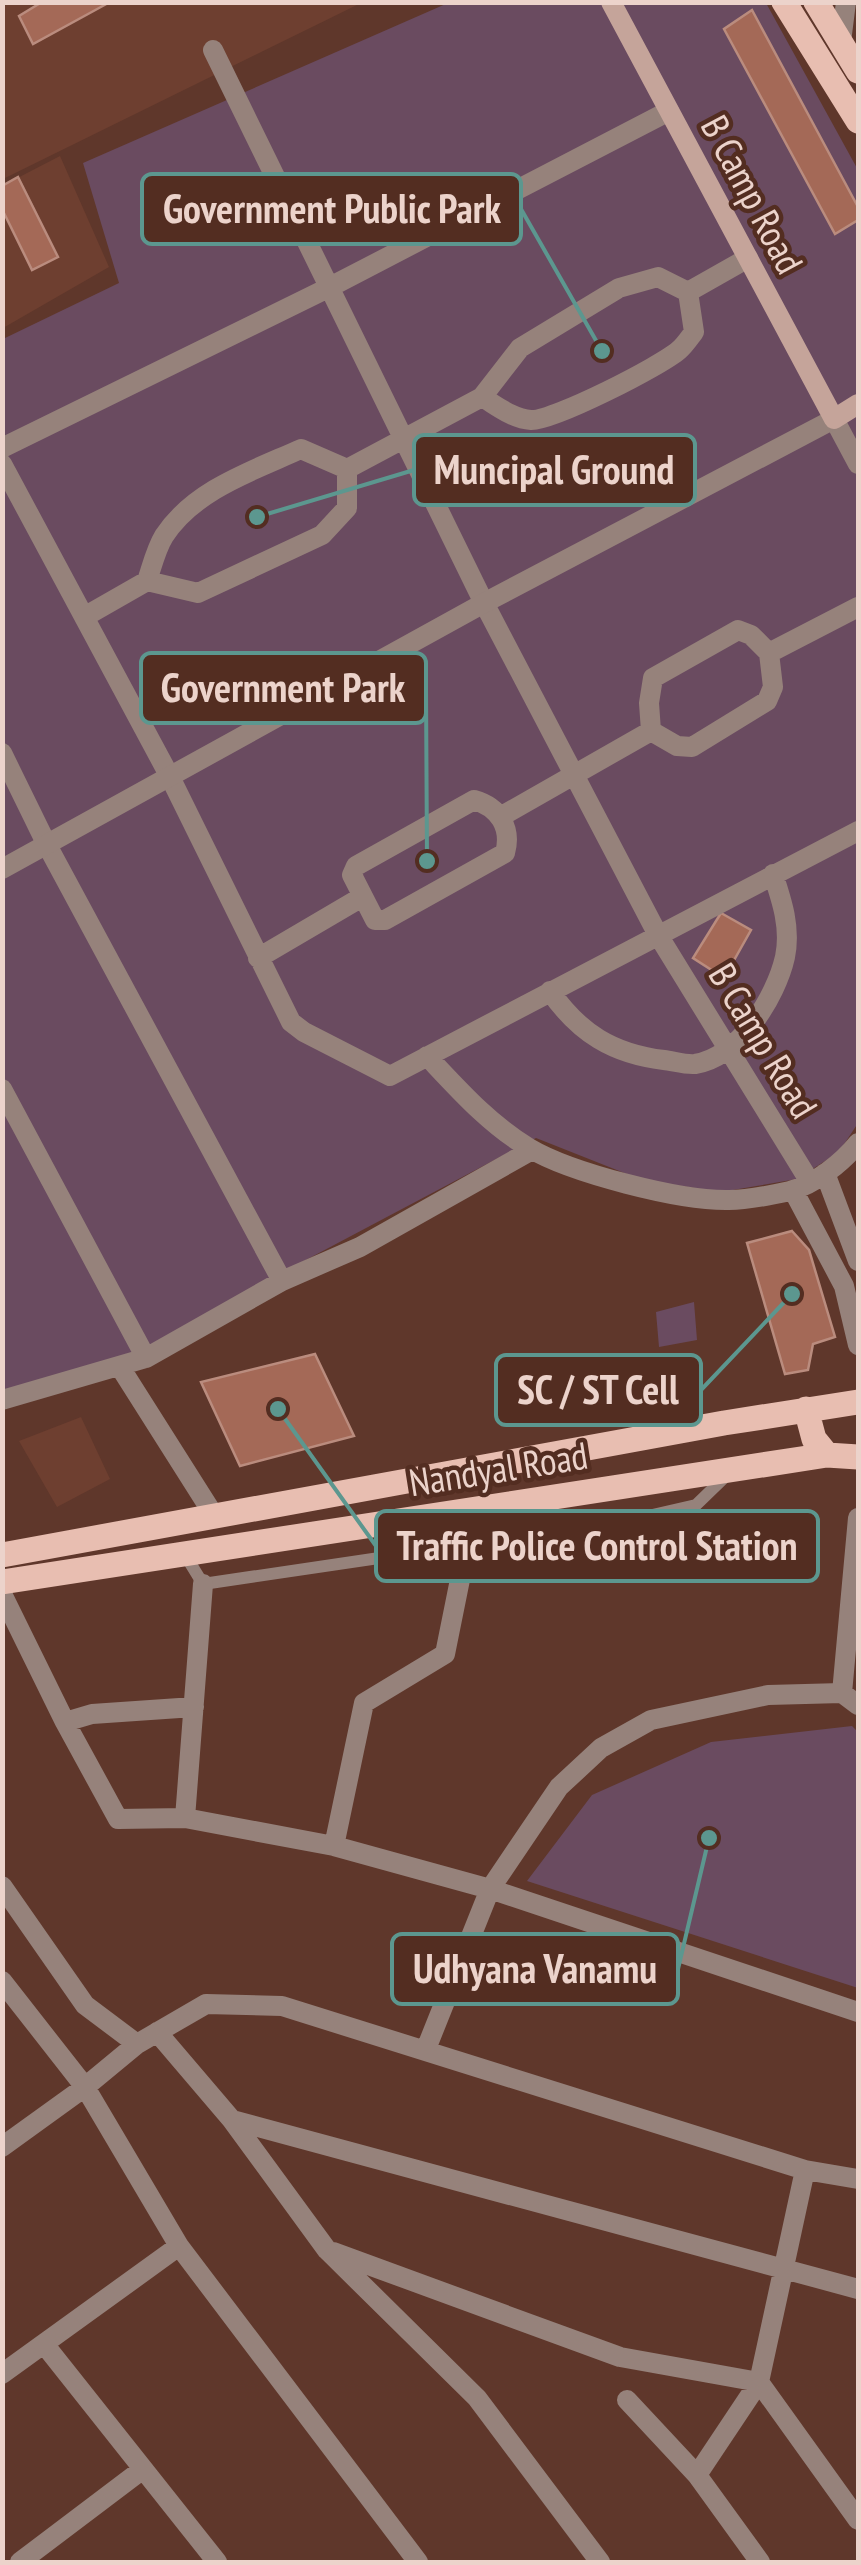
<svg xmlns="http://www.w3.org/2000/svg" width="861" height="2565" font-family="'PT Sans Narrow',sans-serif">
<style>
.built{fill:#6e3f30}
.green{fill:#6a4b60}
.building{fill:#a46957;stroke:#ba8c7e;stroke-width:2.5}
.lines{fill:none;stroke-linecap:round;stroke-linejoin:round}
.service{stroke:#96827b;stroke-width:12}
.minor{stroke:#96827b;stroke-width:20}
.tertiary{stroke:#96827b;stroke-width:20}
.secondary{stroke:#c5a49a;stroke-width:20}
.primary{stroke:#e8beb1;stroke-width:25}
.labels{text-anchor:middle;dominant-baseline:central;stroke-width:9;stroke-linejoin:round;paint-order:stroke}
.street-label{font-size:38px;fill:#ecd3cb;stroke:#532d21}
.leader{fill:none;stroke:#5c978f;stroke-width:4}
.callout-dot{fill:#5c978f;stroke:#532d21;stroke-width:4}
.callout{fill:#532d21;stroke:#5c978f;stroke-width:4}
.callout-label{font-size:40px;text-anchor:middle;font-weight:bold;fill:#ecd3cb}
</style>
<rect width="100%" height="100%" fill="#5f372b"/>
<path class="built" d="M3 3H361L3 179Z
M60 156 109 267 3 328 2 186Z
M81 1417 110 1479 57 1507 19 1441Z"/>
<path class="green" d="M448 3H766L858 170V1123L839 1152 797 1179 721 1192 642 1180 536 1138 268 1280 138 1354 3 1393V339L119 283 83 163Z
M694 1302 697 1340 659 1347 656 1312Z
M852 1726 858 1732V1988L527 1881 592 1795 711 1742Z"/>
<path class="building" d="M42 2H110L33 44 19 16Z
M752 10 858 207V220L835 234 724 29Z
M18 177 58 257 32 270 2 209V186Z
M721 913 751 930 724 978 693 958Z
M792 1231 809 1250 835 1337 813 1344 808 1370 785 1374 747 1243Z
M315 1354 354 1436 240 1466 201 1382Z"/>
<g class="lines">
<path class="service" d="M184 1553 203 1584 622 1522 696 1505 727 1475"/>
<path class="minor" d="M841 42 846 2
M213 50 484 603 658 935 810 1182
M688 292 748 258
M482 397C497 406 513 419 531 420 553 421 661 366 679 350 685 345 690 337 694 332L688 292
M834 419 858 464
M2 448 328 288 669 111
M2 464 170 777 291 1022 304 1032 390 1076 858 831
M347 469 482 397 520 348 619 288 658 277 688 292
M147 581 198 593 322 535 347 508V469
M84 617 147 581C152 566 156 549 164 536 194 490 252 471 301 449L347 469
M738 630 751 635 769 653 773 687 767 701 692 747 677 746 651 731 649 703 653 678Z
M769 653 858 607
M2 753 47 845 282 1281
M474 800C499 807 512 828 505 853L385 920H375L352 875 356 866Z
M500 817 651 731
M258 958 362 897
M550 991C579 1033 613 1054 664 1060 673 1061 686 1065 695 1064 739 1057 776 997 785 957 791 928 782 901 773 874
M427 1056C459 1090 489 1124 529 1148 571 1173 680 1201 729 1200 748 1200 772 1195 790 1191 815 1184 842 1163 858 1143
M2 1089 146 1358
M825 1173 858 1261
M793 1190 844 1286 858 1345
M120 1367 215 1517
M2 1400 146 1358 282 1281 360 1247 532 1150
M2 1594 65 1722 118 1819 185 1818 334 1846 490 1889 858 2012
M842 1693 858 1518
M65 1722 92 1714 194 1707
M185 1818 203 1584
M334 1846 364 1703 445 1654 474 1510
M2 1886 85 2005 137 2044
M2 1981 85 2087 179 2246 418 2562
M157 2032 232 2120 327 2250 477 2398 600 2562
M426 2049 490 1889 559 1787 601 1748 651 1720 768 1695 842 1693 858 1705
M232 2120 858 2289
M2 2147 85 2087 137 2044 206 2004 282 2006 805 2170 858 2179
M805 2170 759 2382 858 2520
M333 2252 620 2357 759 2382 697 2475
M44 2344 217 2562
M2 2374 179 2246
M627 2400 697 2475 760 2562
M20 2562 143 2469"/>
<path class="tertiary" d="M2 869 484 603 834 419"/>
<path class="secondary" d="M611 2 834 419 858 404"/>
<path class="primary" d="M784 2 858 121
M816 2 858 71
M806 1409 814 1439 827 1455
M2 1555 724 1423 858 1402
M2 1582 827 1455 858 1457"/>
</g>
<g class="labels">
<g class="street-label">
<text transform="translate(753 194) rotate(62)">B Camp Road</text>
<text transform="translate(764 1040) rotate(59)">B Camp Road</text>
<text transform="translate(498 1468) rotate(-9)">Nandyal Road</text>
</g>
</g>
<path class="leader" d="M602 351L521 209M257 517L414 470M427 861L426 688M792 1294L701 1390M278 1409L376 1546M709 1838L678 1969"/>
<g class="callout-dot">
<circle cx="602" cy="351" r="10"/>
<circle cx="257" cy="517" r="10"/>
<circle cx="427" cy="861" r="10"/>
<circle cx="792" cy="1294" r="10"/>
<circle cx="278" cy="1409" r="10"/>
<circle cx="709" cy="1838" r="10"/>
</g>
<g class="callout">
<rect x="142" y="174" width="379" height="70" rx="10"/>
<rect x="414" y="435" width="281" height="70" rx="10"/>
<rect x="141" y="653" width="285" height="70" rx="10"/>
<rect x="496" y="1355" width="205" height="70" rx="10"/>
<rect x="376" y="1511" width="442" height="70" rx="10"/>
<rect x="392" y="1934" width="286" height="70" rx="10"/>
</g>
<g class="callout-label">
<text x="332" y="223">Government Public Park</text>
<text x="554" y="484">Muncipal Ground</text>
<text x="283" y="702">Government Park</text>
<text x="598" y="1404">SC / ST Cell</text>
<text x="597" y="1560">Traffic Police Control Station</text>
<text x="535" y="1983">Udhyana Vanamu</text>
</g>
<rect width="861" height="2565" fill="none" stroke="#ecd3cb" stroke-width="10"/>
</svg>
